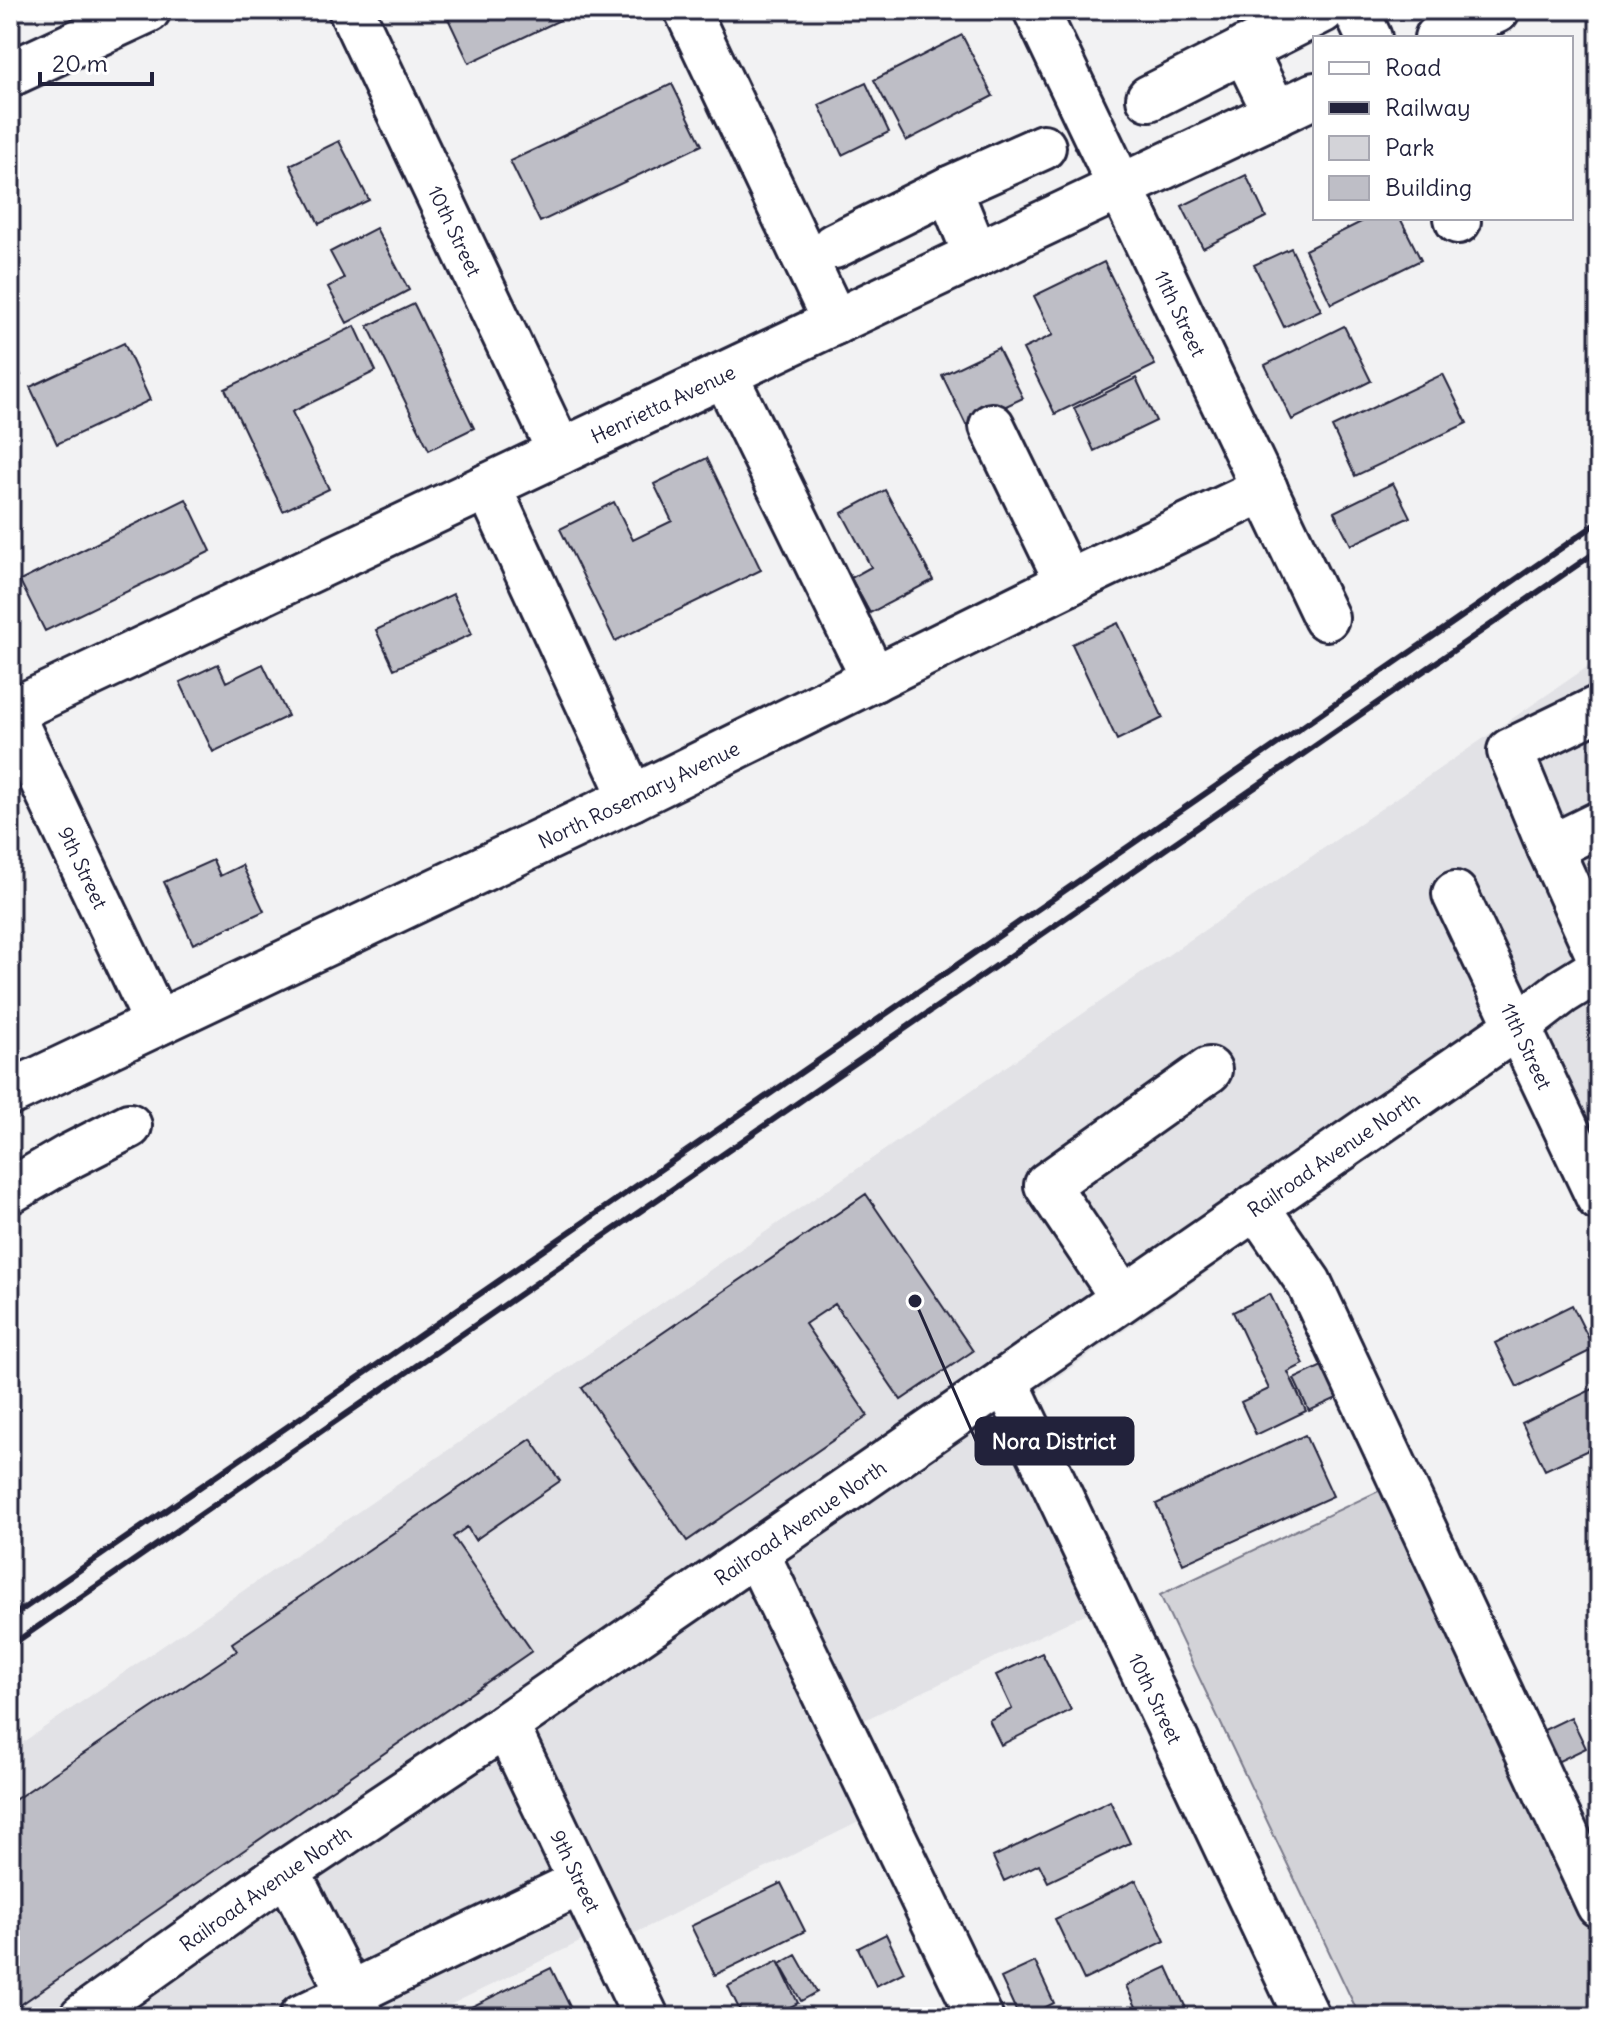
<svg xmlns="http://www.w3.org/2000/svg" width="1609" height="2027" font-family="Delius,sans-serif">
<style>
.built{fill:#e2e2e6}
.green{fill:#d3d3d8;stroke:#7a7a8a;stroke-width:2}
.building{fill:#bebec6;stroke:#22223b;stroke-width:2}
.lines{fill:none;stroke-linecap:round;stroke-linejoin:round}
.minor-casing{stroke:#22223b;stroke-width:50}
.minor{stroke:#fff;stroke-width:44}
.rail{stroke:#22223b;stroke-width:6}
.labels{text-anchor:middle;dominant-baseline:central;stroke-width:8;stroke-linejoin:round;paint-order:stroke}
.street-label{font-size:20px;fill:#22223b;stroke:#fff}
.leader{fill:none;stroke:#22223b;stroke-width:3}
.callout-dot{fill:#22223b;stroke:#fff;stroke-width:3}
.callout{fill:#22223b;stroke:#22223b;stroke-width:3}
.callout-label{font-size:22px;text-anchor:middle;font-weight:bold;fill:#fff}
</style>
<rect width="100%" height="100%" fill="#f2f2f3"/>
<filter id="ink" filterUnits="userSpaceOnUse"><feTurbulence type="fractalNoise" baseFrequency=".0125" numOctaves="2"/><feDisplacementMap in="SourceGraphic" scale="16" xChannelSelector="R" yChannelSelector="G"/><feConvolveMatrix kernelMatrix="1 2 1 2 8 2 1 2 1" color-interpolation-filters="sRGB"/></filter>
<g filter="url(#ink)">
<path class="built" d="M1599 659V1166L1565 1183 1506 1062 997 1420 1089 1612 852 1726 891 1806 629 1936 621 1922 425 2017H10V1751Z"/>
<path class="green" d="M1387 1487 1599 1936V2017H1360L1160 1595Z"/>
<path class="building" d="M444 10H581L469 63Z
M962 35 993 96 906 141 874 80Z
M866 83 889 132 842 155 819 105Z
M672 84 702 145 540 222 510 161Z
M339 141 369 200 319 224 290 165Z
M1246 175 1266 217 1203 248 1182 206Z
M1369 218H1400L1421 260 1331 304 1305 250Z
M376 228 409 290 347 323 328 287 344 278 330 252Z
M1291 248 1321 310 1284 327 1254 265Z
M1104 262 1155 365 1055 414 1023 349 1053 335 1034 296Z
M414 304 474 428 429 450 368 326Z
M355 326 376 371 292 412 329 489 283 511 225 389Z
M1344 326 1371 381 1292 420 1265 365Z
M124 343 150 400 57 444 30 387Z
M998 348 1023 398 966 425 942 375Z
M10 353 21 375 10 381Z
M1443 374 1467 423 1355 476 1332 427Z
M1136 378 1156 421 1094 451 1074 408Z
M707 458 761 570 615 641 560 529 614 502 633 540 672 521 654 484Z
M1393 483 1410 517 1351 545 1334 512Z
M885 490 933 580 870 613 851 578 871 567 842 513Z
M186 499 211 551 45 631 20 581Z
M453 594 472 634 394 669 376 630Z
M1118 623 1163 718 1117 740 1072 644Z
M218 664 226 682 263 664 288 716 213 752 180 682Z
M213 860 220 876 242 865 264 911 193 944 164 882Z
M866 1194 973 1351 901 1400 835 1304 805 1324 868 1416 687 1541 582 1388Z
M1270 1294 1304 1364 1288 1372 1306 1411 1256 1435 1241 1402 1269 1389 1233 1312Z
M1572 1305 1594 1349 1517 1387 1495 1343Z
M1322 1366 1337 1398 1309 1411 1294 1379Z
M1599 1386V1445L1545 1470 1522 1423Z
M1305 1435 1333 1496 1183 1564 1156 1504Z
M531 1439 560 1481 475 1540 467 1527 453 1537 532 1651 10 2012V1803L237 1651 232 1643Z
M1042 1653 1071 1710 1001 1745 989 1720 1012 1709 996 1675Z
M1571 1717 1586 1748 1555 1763 1540 1732Z
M1110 1801 1130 1843 1048 1882 1039 1864 1004 1881 993 1857Z
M1136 1880 1165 1941 1084 1980 1055 1919Z
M781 1883 805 1931 715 1975 691 1926Z
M886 1934 904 1972 876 1986 858 1948Z
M796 1955 817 1992 801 2001 780 1964Z
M778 1961 798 2003 771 2017H743L728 1986Z
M1035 1962 1054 2003 1026 2017H1019L1001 1978Z
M1167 1967 1190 2017H1141L1126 1986Z
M551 1968 575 2017H459L457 2014Z"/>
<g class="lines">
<defs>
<g id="minor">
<path id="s1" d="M351 10 560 452"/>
<path d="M687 10 835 322"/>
<path id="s2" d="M1036 10 1326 618"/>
<path d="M1356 10 1369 38"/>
<path d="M1437 38 1497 10"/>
<path d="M1244 49 1276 114"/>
<path d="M10 74 148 10"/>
<path d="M1149 98 1323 10"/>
<path d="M1457 218 1458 221"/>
<path d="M834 246 949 189"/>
<path d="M976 255 949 189 1043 147"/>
<path d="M725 375 874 679"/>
<path d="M992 426 1068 583"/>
<path d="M488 486 632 798"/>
<path id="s3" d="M10 712 1315 95"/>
<path id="s4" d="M10 712 157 1023"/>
<path d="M1599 824 1550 848 1599 956"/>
<path d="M1550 848 1510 751 1599 708"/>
<path id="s5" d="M1455 894 1599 1198"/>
<path id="s6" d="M10 1093 632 798 1068 583 1265 489"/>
<path d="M10 1191 70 1156 129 1126"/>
<path d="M1256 1206 1309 1283 1599 1905"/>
<path d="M1123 1298 1047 1185 1209 1070"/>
<path id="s7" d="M1005 1380 1307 2017"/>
<path d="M756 1552 980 2017"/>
<path id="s8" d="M506 1725 646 2017"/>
<path d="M287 1871 350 1994 302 2017"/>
<path id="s9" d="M82 2017 287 1871 506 1725 1518 1026 1562 992 1599 969"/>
<path d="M361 2017 350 1994 581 1882"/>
</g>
</defs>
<use href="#minor" class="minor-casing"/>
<use href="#minor" class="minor"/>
<path class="rail" d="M10 1618 1599 522
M10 1646 1599 550"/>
</g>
</g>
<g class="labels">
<g class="street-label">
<text stroke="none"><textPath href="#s1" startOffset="244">10th Street</textPath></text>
<text stroke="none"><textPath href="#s2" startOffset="336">11th Street</textPath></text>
<text stroke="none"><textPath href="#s3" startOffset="722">Henrietta Avenue</textPath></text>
<text stroke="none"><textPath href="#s6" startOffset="696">North Rosemary Avenue</textPath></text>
<text stroke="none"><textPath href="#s4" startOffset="172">9th Street</textPath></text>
<text stroke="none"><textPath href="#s5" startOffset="168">11th Street</textPath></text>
<text stroke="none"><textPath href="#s9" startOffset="1520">Railroad Avenue North</textPath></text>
<text stroke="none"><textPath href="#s9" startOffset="872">Railroad Avenue North</textPath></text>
<text stroke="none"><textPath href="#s7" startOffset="352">10th Street</textPath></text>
<text stroke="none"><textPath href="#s8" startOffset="162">9th Street</textPath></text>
<text stroke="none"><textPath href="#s9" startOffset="224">Railroad Avenue North</textPath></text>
</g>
</g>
<path class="leader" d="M915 1301L976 1441"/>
<circle class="callout-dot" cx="915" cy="1301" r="8"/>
<rect class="callout" x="976" y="1418" width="157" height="46" rx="8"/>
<g class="callout-label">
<text x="1054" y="1449">Nora District</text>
</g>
<rect width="1609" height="2027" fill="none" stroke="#fff" stroke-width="40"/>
<rect x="20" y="20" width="1569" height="1987" fill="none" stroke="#22223b" stroke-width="3" filter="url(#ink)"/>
<rect x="1313" y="36" width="260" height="184" fill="#ffffff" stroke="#a7a7b1" stroke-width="2"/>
<rect x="1329" y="62" width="40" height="12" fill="#ffffff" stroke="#a7a7b1" stroke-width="2"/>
<text x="1385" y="76" font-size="24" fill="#22223b">Road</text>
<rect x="1329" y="102" width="40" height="12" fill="#22223b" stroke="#a7a7b1" stroke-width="2"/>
<text x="1385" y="116" font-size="24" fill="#22223b">Railway</text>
<rect x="1329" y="136" width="40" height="24" fill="#d3d3d8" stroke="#a7a7b1" stroke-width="2"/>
<text x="1385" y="156" font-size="24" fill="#22223b">Park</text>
<rect x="1329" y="176" width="40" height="24" fill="#bebec6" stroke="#a7a7b1" stroke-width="2"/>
<text x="1385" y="196" font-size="24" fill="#22223b">Building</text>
<path d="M40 72v12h112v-12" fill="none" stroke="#22223b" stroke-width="4"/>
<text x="52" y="72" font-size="24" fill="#22223b" stroke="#ffffff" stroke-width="6" paint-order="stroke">20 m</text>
</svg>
